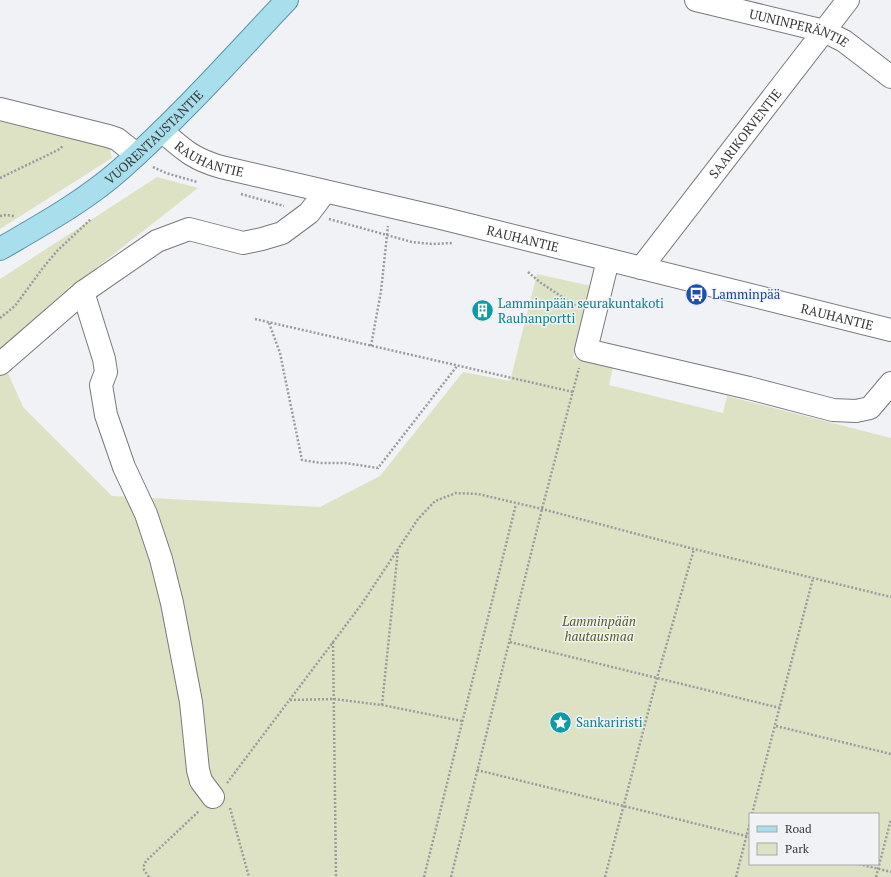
<svg xmlns="http://www.w3.org/2000/svg" width="891" height="877" font-family="'PT Serif',serif">
<style>
.green{fill:#dde2c5;fill-rule:evenodd}
.lines{fill:none;stroke-linecap:round;stroke-linejoin:round}
.minor-casing{stroke:#787a7d;stroke-width:24}
.major-casing{stroke:#5b96a6;stroke-width:24}
.path{stroke:#999b9d;stroke-width:2.5;stroke-dasharray:2 2;stroke-linecap:butt}
.minor{stroke:#fff;stroke-width:22}
.major{stroke:#a9deec;stroke-width:22}
.labels{text-anchor:middle;dominant-baseline:central;stroke-width:3;stroke-linejoin:round;paint-order:stroke}
.street-label{font-size:13px;fill:#373839;stroke:#f0f2f5}
.transit-label{font-size:13px;fill:#164399;stroke:#f0f2f5;text-anchor:start}
.culture-label{font-size:13px;fill:#0d838f;stroke:#f0f2f5;text-anchor:start}
.park-label{font-size:13px;font-style:italic;fill:#555d1a;stroke:#f0f2f5}
</style>
<rect width="100%" height="100%" fill="#f0f2f5"/>
<path class="green" d="M0 119 109 146 112 158 0 229Z
M157 177 198 188 59 297 0 351V279Z
M537 274 591 286 573 358 613 368 609 385 723 413 727 396 891 438V877H0V355L23 407 112 496 320 507 380 476 463 372 510 381ZM750 814H878V864H750Z"/>
<g class="lines">
<defs>
<g id="minor">
<path id="s1" d="M696 0 824 31 844 41 891 77"/>
<path d="M0 109 108 136 117 139 136 154"/>
<path id="s2" d="M162 131C184 150 193 159 221 167L441 218 891 330"/>
<path d="M608 260 586 350 749 388 833 410 856 411 870 408 891 383"/>
<path id="s3" d="M641 268 848 0"/>
<path d="M83 292 104 359 106 372 101 385 106 415 124 467 146 514 161 559 172 603 191 702 198 770 201 781 213 797"/>
<path d="M0 364 83 292 157 241 189 229 243 243 262 239 282 233 309 213 325 192"/>
</g>
<g id="major">
<path id="s4" d="M0 249C41 225 85 201 121 169 180 117 233 57 287 0"/>
</g>
</defs>
<use href="#minor" class="minor-casing"/>
<use href="#major" class="major-casing"/>
<path class="path" d="M153 167 166 173 197 182
M0 178 58 150 63 146
M241 194 284 206
M0 216 4 215 15 216
M329 219 412 242 432 244 453 243
M528 272 541 283 576 306
M0 318 15 306 42 269 57 251 91 219
M255 319 573 392
M269 323 280 353 302 460 321 463H345L378 468 457 366
M371 346 381 291 388 226
M333 642 336 877
M510 642 780 708
M290 700 334 699 382 705 462 721
M382 705 398 550
M776 726 891 754
M477 770 750 837
M227 783 361 605 418 519 435 501 456 493 478 494 542 509 694 549 891 597
M230 808 249 877
M752 814 813 578
M859 864 891 872
M149 877 144 870V865L146 861 199 811
M424 877 516 504
M451 877 542 509 579 368
M605 877 657 678 694 549
M736 877 750 822
M876 877 891 819"/>
<use href="#minor" class="minor"/>
<use href="#major" class="major"/>
</g>
<defs>
<symbol id="bus-disc" viewBox="-11 -11 22 22"><circle r="9.5" fill="#1a4fb4" stroke="#f0f2f5"/><path d="M-5-6H5V4H4V6H2V4H-2V6H-4V4H-5ZM-3.5-4V0h7V-4ZM-3.5 1.2v1.5H-2V1.2ZM2 1.2v1.5H3.5V1.2Z" fill="#fff"/></symbol>
<symbol id="building-disc" viewBox="-11 -11 22 22"><circle r="9.5" fill="#0f9aa8" stroke="#f0f2f5"/><path d="M-4-6H4V6H1V3H-1V6H-4ZM-2.5-4.3h1.7v1.8h-1.7ZM.8-4.3h1.7v1.8H.8ZM-2.5-1h1.7V.8h-1.7ZM.8-1h1.7V.8H.8Z" fill="#fff"/></symbol>
<symbol id="sight-disc" viewBox="-11 -11 22 22"><circle r="9.5" fill="#0f9aa8" stroke="#f0f2f5"/><path d="M0-6L1.8-2.2L6-1.7L2.9 1.2L3.7 5.4L0 3.3L-3.7 5.4L-2.9 1.2L-6-1.7L-1.8-2.2Z" fill="#fff"/></symbol>
</defs>
<g fill-rule="evenodd">
<use href="#bus-disc" x="684" y="282" width="25" height="25"/>
<use href="#building-disc" x="470" y="298" width="25" height="25"/>
<use href="#sight-disc" x="548" y="710" width="25" height="25"/>
</g>
<g class="labels">
<g class="street-label">
<text stroke="none"><textPath href="#s1" startOffset="107">UUNINPERÄNTIE</textPath></text>
<text stroke="none"><textPath href="#s3" startOffset="170">SAARIKORVENTIE</textPath></text>
<text stroke="none"><textPath href="#s4" startOffset="191">VUORENTAUSTANTIE</textPath></text>
<text stroke="none"><textPath href="#s2" startOffset="56">RAUHANTIE</textPath></text>
<text stroke="none"><textPath href="#s2" startOffset="380">RAUHANTIE</textPath></text>
<text stroke="none"><textPath href="#s2" startOffset="704">RAUHANTIE</textPath></text>
</g>
<g class="transit-label">
<text x="712" y="294">Lamminpää</text>
</g>
<g class="culture-label">
<text x="498" y="303">Lamminpään seurakuntakoti<tspan x="498" dy="15">Rauhanportti</tspan></text>
<text x="576" y="722">Sankariristi</text>
</g>
<g class="park-label">
<text x="599" y="621">Lamminpään<tspan x="599" dy="15">hautausmaa</tspan></text>
</g>
</g>
<rect x="749" y="813" width="130" height="52" fill="#f0f2f5" stroke="#a6a8aa"/>
<rect x="757" y="826" width="20" height="6" fill="#a9deec" stroke="#a6a8aa"/>
<text x="785" y="833" font-size="12" fill="#373839">Road</text>
<rect x="757" y="843" width="20" height="12" fill="#dde2c5" stroke="#a6a8aa"/>
<text x="785" y="853" font-size="12" fill="#373839">Park</text>
</svg>
